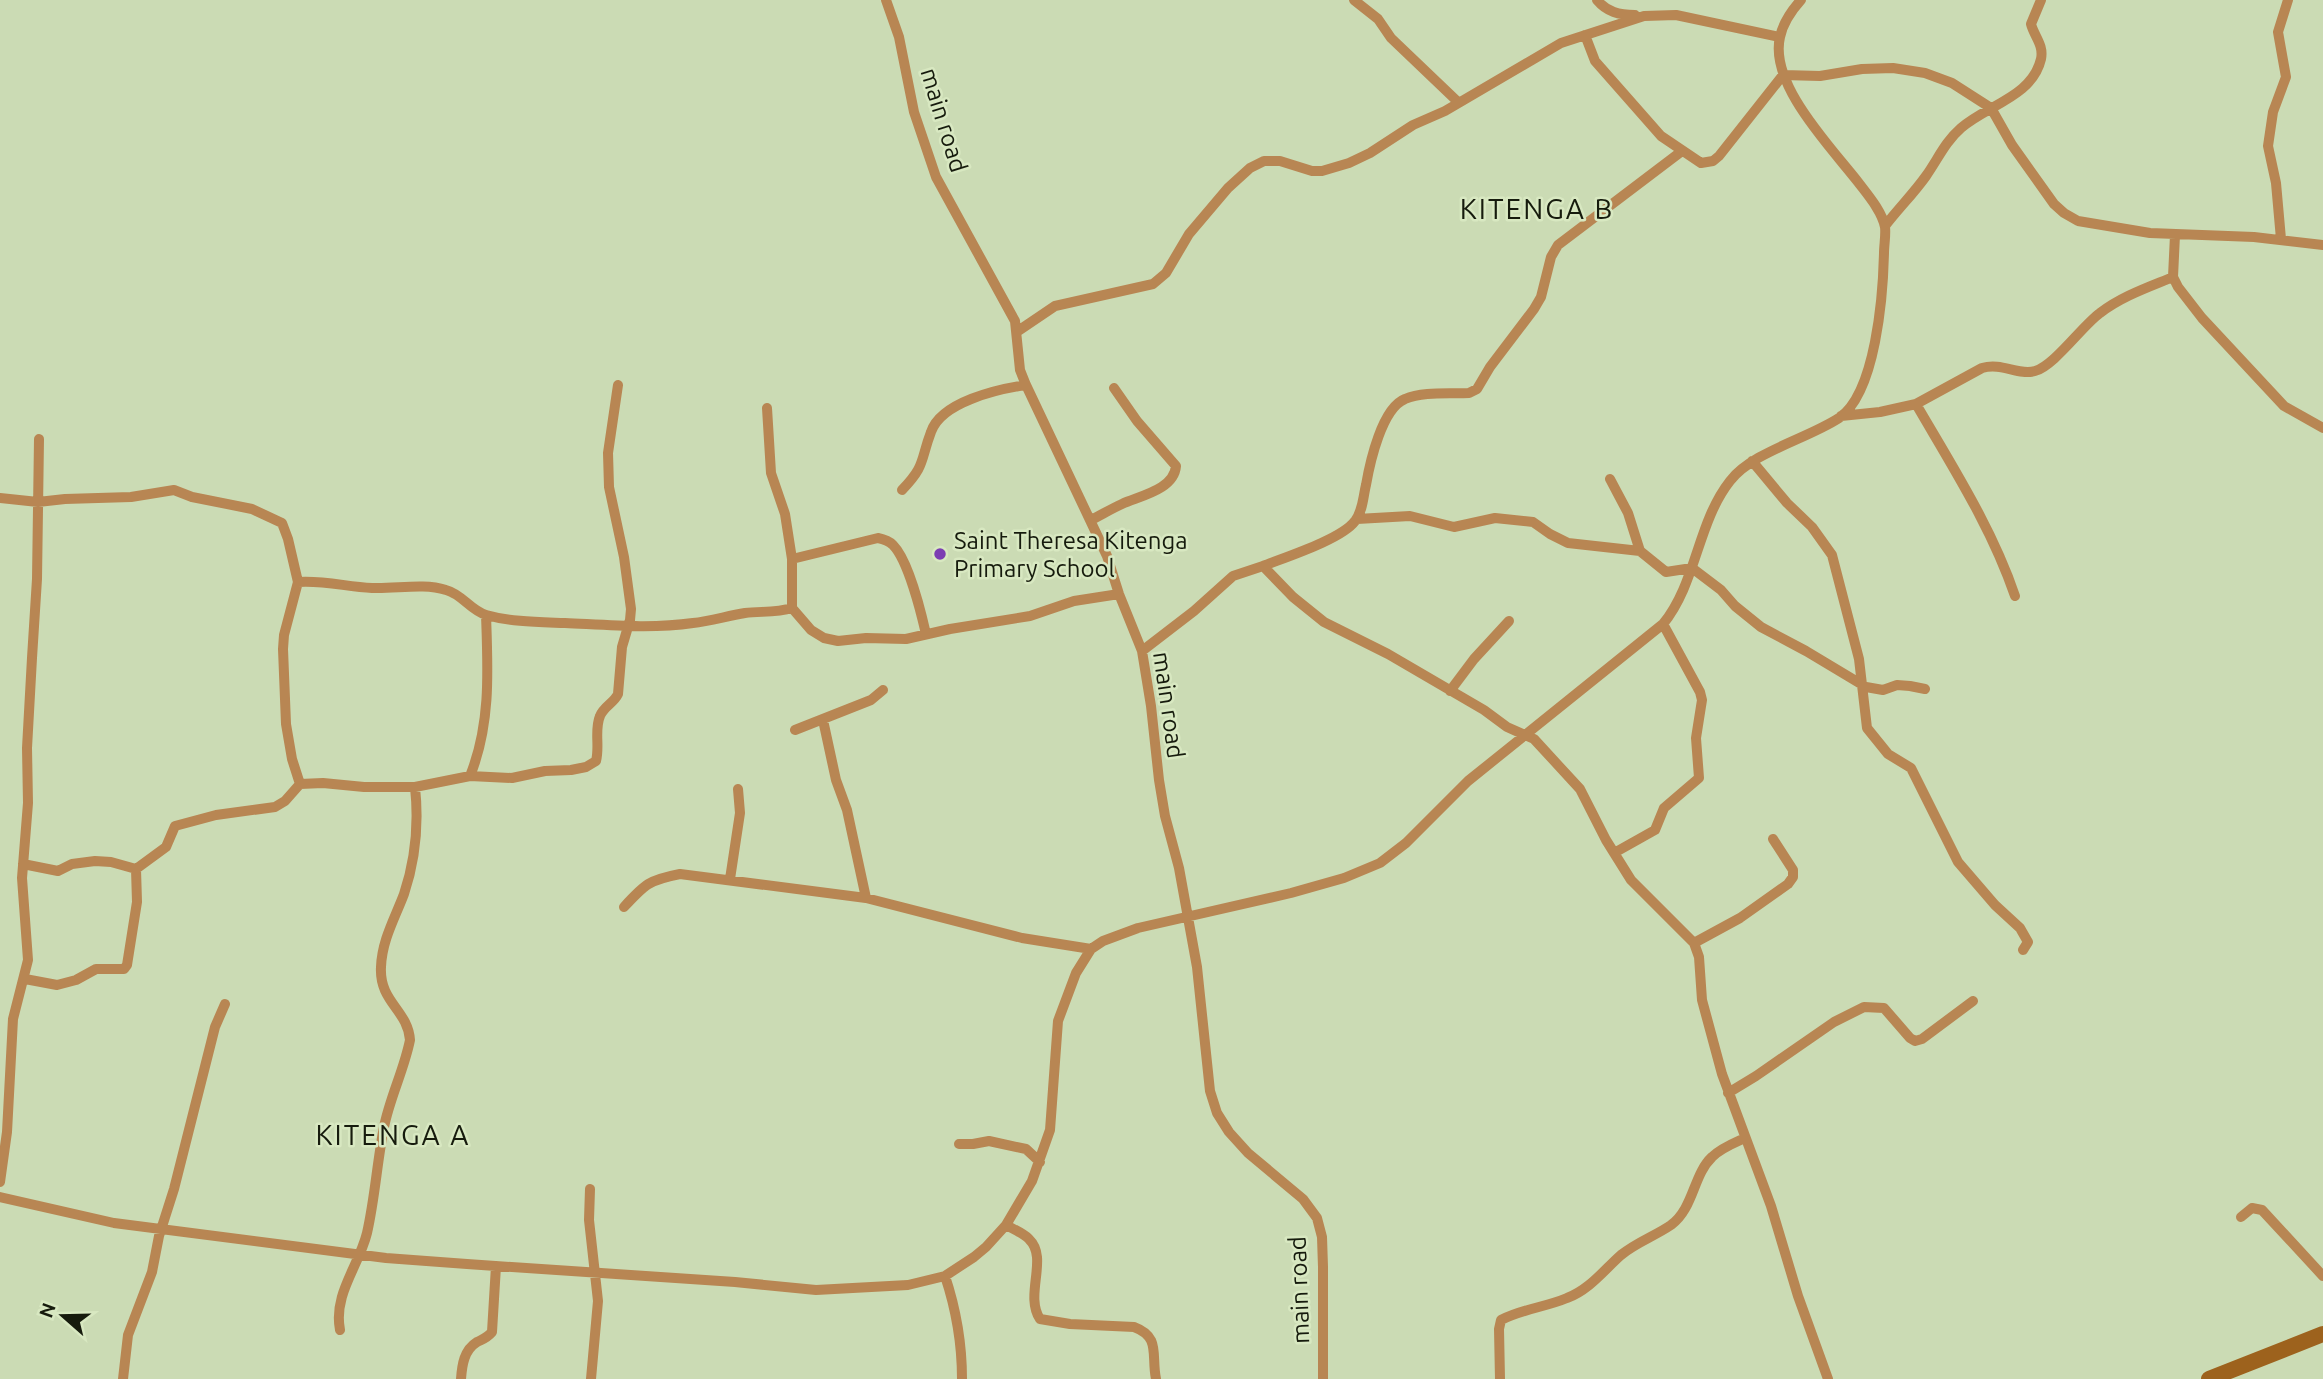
<svg xmlns="http://www.w3.org/2000/svg" width="2323" height="1379" font-family="Ubuntu,sans-serif">
<style>
.lines{fill:none;stroke-linecap:round;stroke-linejoin:round}
.minor{stroke:#b88653;stroke-width:10}
.secondary{stroke:#9d621d;stroke-width:16}
.poi-dot{fill:#7c3db2;stroke:#d8e8c1;stroke-width:2.5}
.labels{text-anchor:middle;dominant-baseline:central;stroke-width:5;stroke-linejoin:round;paint-order:stroke}
.street-label{font-size:24px;fill:#161b0d;stroke:#d8e8c1}
.poi-label{font-size:24px;fill:#161b0d;stroke:#d8e8c1;text-anchor:start}
.quarter-label{font-size:28px;letter-spacing:2px;fill:#161b0d;stroke:#d8e8c1}
</style>
<rect width="100%" height="100%" fill="#cbdbb4"/>
<g class="lines">
<path class="minor" d="M886 0 899 37 914 112 936 177 1015 321 1020 370 1026 385 1107 556 1119 594 1142 651 1151 706 1159 780 1165 816 1179 868 1197 967 1210 1091 1217 1113 1229 1132 1248 1153 1303 1199 1317 1218 1322 1237 1323 1267V1379
M1354 0 1378 19 1391 38 1458 102
M1597 0C1607 12 1619 15 1635 15
M1585 35 1595 61 1661 136 1701 163 1713 161 1719 156 1783 75 1820 76 1862 69 1893 68 1925 73 1952 83 1991 108 2012 145 2054 204 2064 213 2078 221 2150 233 2254 237 2323 245
M1885 226C1898 209 1914 193 1926 176 1938 159 1945 142 1961 128 1987 105 2032 97 2041 59 2044 45 2034 36 2031 24L2041 0
M2175 235 2173 277 2178 287 2202 318 2284 406 2323 428
M2281 239 2276 183 2268 146 2273 112 2286 77 2278 32 2288 0
M1018 331 1055 306 1153 284 1166 273 1189 234 1228 188 1250 168 1264 161H1280L1312 171H1322L1349 163 1370 153 1413 125 1445 111 1561 43 1644 16 1676 15 1780 37
M1916 404C1952 466 1992 528 2015 596
M767 408 771 473 785 514 792 559V608L811 630 824 638 838 641 866 638 906 639 950 629 1030 616 1074 601 1119 594
M1841 416 1880 412 1916 404 1982 368C2002 362 2018 376 2035 371 2054 366 2082 326 2100 313 2122 296 2149 287 2173 277
M1752 461 1787 503 1812 527 1832 555 1859 659 1867 728 1888 754 1911 768 1958 862 1995 905 2020 928 2028 942 2023 950
M1610 479 1628 513 1640 551
M902 490C926 465 920 461 931 432 941 402 998 389 1026 385
M0 498 38 502 65 499 131 497 174 490 192 497 252 509 282 523 288 539 298 582 284 635 283 649 286 724 292 759 300 784 323 783 364 787H415L470 776 512 778 545 771 571 770 586 767 596 761C600 746 594 730 600 716 604 706 614 703 618 694L622 647 630 620 631 609 624 557 609 487 608 453 618 385
M1357 519 1410 516 1454 527 1495 518 1533 522 1550 534 1568 543 1640 551 1666 572 1692 568 1721 590 1735 606 1761 627 1806 651 1866 687 1883 690 1897 685 1910 686 1925 689
M1091 520C1101 515 1111 509 1122 504 1139 496 1174 490 1176 466L1137 421 1114 388
M792 559 878 538C883 539 888 540 893 545 908 560 921 612 926 634
M1263 566C1286 557 1342 539 1355 521 1363 511 1363 497 1366 485 1370 462 1382 408 1405 399 1423 391 1449 394 1469 393L1477 389 1490 367 1534 309 1541 297 1551 257 1558 245 1682 151
M298 582C324 580 347 587 372 588 397 589 423 583 446 590 462 594 470 610 486 615 511 622 539 622 565 623 608 625 651 629 693 623 710 621 727 616 745 613 761 611 776 613 792 608
M1142 651 1194 611 1233 576 1263 566 1293 597 1324 622 1388 654 1484 710 1507 727 1534 739 1580 789 1606 840 1631 880 1694 943 1699 957 1702 1000 1722 1074 1771 1206 1798 1296 1828 1379
M1450 691 1474 659 1509 621
M823 720 836 780 847 810 866 898
M795 730 871 700 883 690
M470 776C491 724 488 670 486 615
M1614 853 1655 830 1664 808 1699 778 1696 738 1702 700 1700 692 1663 624
M23 864 58 871 72 864 95 861 111 862 136 869
M730 879 740 813 738 789
M624 907C645 884 649 880 680 874L866 898 1022 938 1091 949
M1694 943 1740 918 1788 884 1793 877V870L1773 839
M25 979 57 985 76 980 96 969H124L127 965 137 902 136 869 166 847 175 826 216 815 275 807 285 801 300 784
M1728 1093 1756 1076 1834 1022 1864 1007 1884 1008 1910 1038 1915 1041 1922 1039 1973 1001
M959 1144H973L989 1141 1026 1149 1040 1162
M0 1182 7 1132 13 1019 28 960 22 878 28 803 27 748 32 658 37 579 39 439
M590 1189 589 1220 598 1301 591 1379
M0 1197 114 1223 386 1258 467 1264 735 1282 816 1290 908 1285 945 1276 974 1257 986 1247 1006 1225 1032 1181 1050 1130 1058 1021 1076 973 1091 949 1103 941 1138 928 1291 893 1344 878 1380 863 1406 843 1468 781 1663 624C1697 582 1697 523 1730 481 1752 452 1807 439 1839 418 1876 393 1883 295 1884 253 1884 245 1886 235 1885 227 1882 211 1867 194 1858 182 1830 146 1769 84 1780 37 1783 23 1792 10 1801 0
M2241 1217 2252 1208 2262 1210 2323 1276
M1006 1225C1013 1229 1023 1233 1029 1239 1049 1258 1024 1295 1040 1319L1070 1324 1134 1327C1161 1337 1151 1355 1156 1379
M945 1276C956 1309 962 1345 962 1379
M340 1330C333 1294 359 1266 367 1233 375 1198 377 1162 384 1127 390 1097 404 1070 410 1040 408 1010 379 1002 381 967 382 940 395 918 404 894 416 858 419 824 415 787
M123 1379 128 1335 152 1272 159 1236 174 1189 215 1027 225 1004
M461 1379C462 1365 464 1350 477 1342 483 1339 487 1338 492 1332L496 1266
M1500 1379 1499 1329 1501 1320C1522 1309 1546 1307 1567 1298 1589 1290 1604 1270 1621 1255 1637 1242 1655 1236 1671 1225 1694 1208 1693 1175 1712 1157 1721 1148 1734 1143 1745 1138"/>
<path class="secondary" d="M2209 1379 2323 1334"/>
</g>
<circle class="poi-dot" cx="940" cy="554" r="7"/>
<g class="labels">
<g class="street-label">
<text transform="translate(944 120) rotate(73)">main road</text>
<text transform="translate(1169 705) rotate(82)">main road</text>
<text transform="translate(1299 1290) rotate(-92)">main road</text>
</g>
<g class="poi-label">
<text x="954" y="540">Saint Theresa Kitenga<tspan x="954" dy="28">Primary School</tspan></text>
</g>
<g class="quarter-label">
<text x="1537" y="208">KITENGA B</text>
<text x="393" y="1134">KITENGA A</text>
</g>
</g>
<g transform="translate(63 1316) rotate(290)" stroke="#d8e8c1" stroke-width="5" paint-order="stroke">
<path d="M0-5L12 26L0 18L-12 26Z" fill="#161b0d"/>
<text y="-10" font-size="19" font-weight="bold" text-anchor="middle" fill="#161b0d">N</text>
</g>
</svg>
